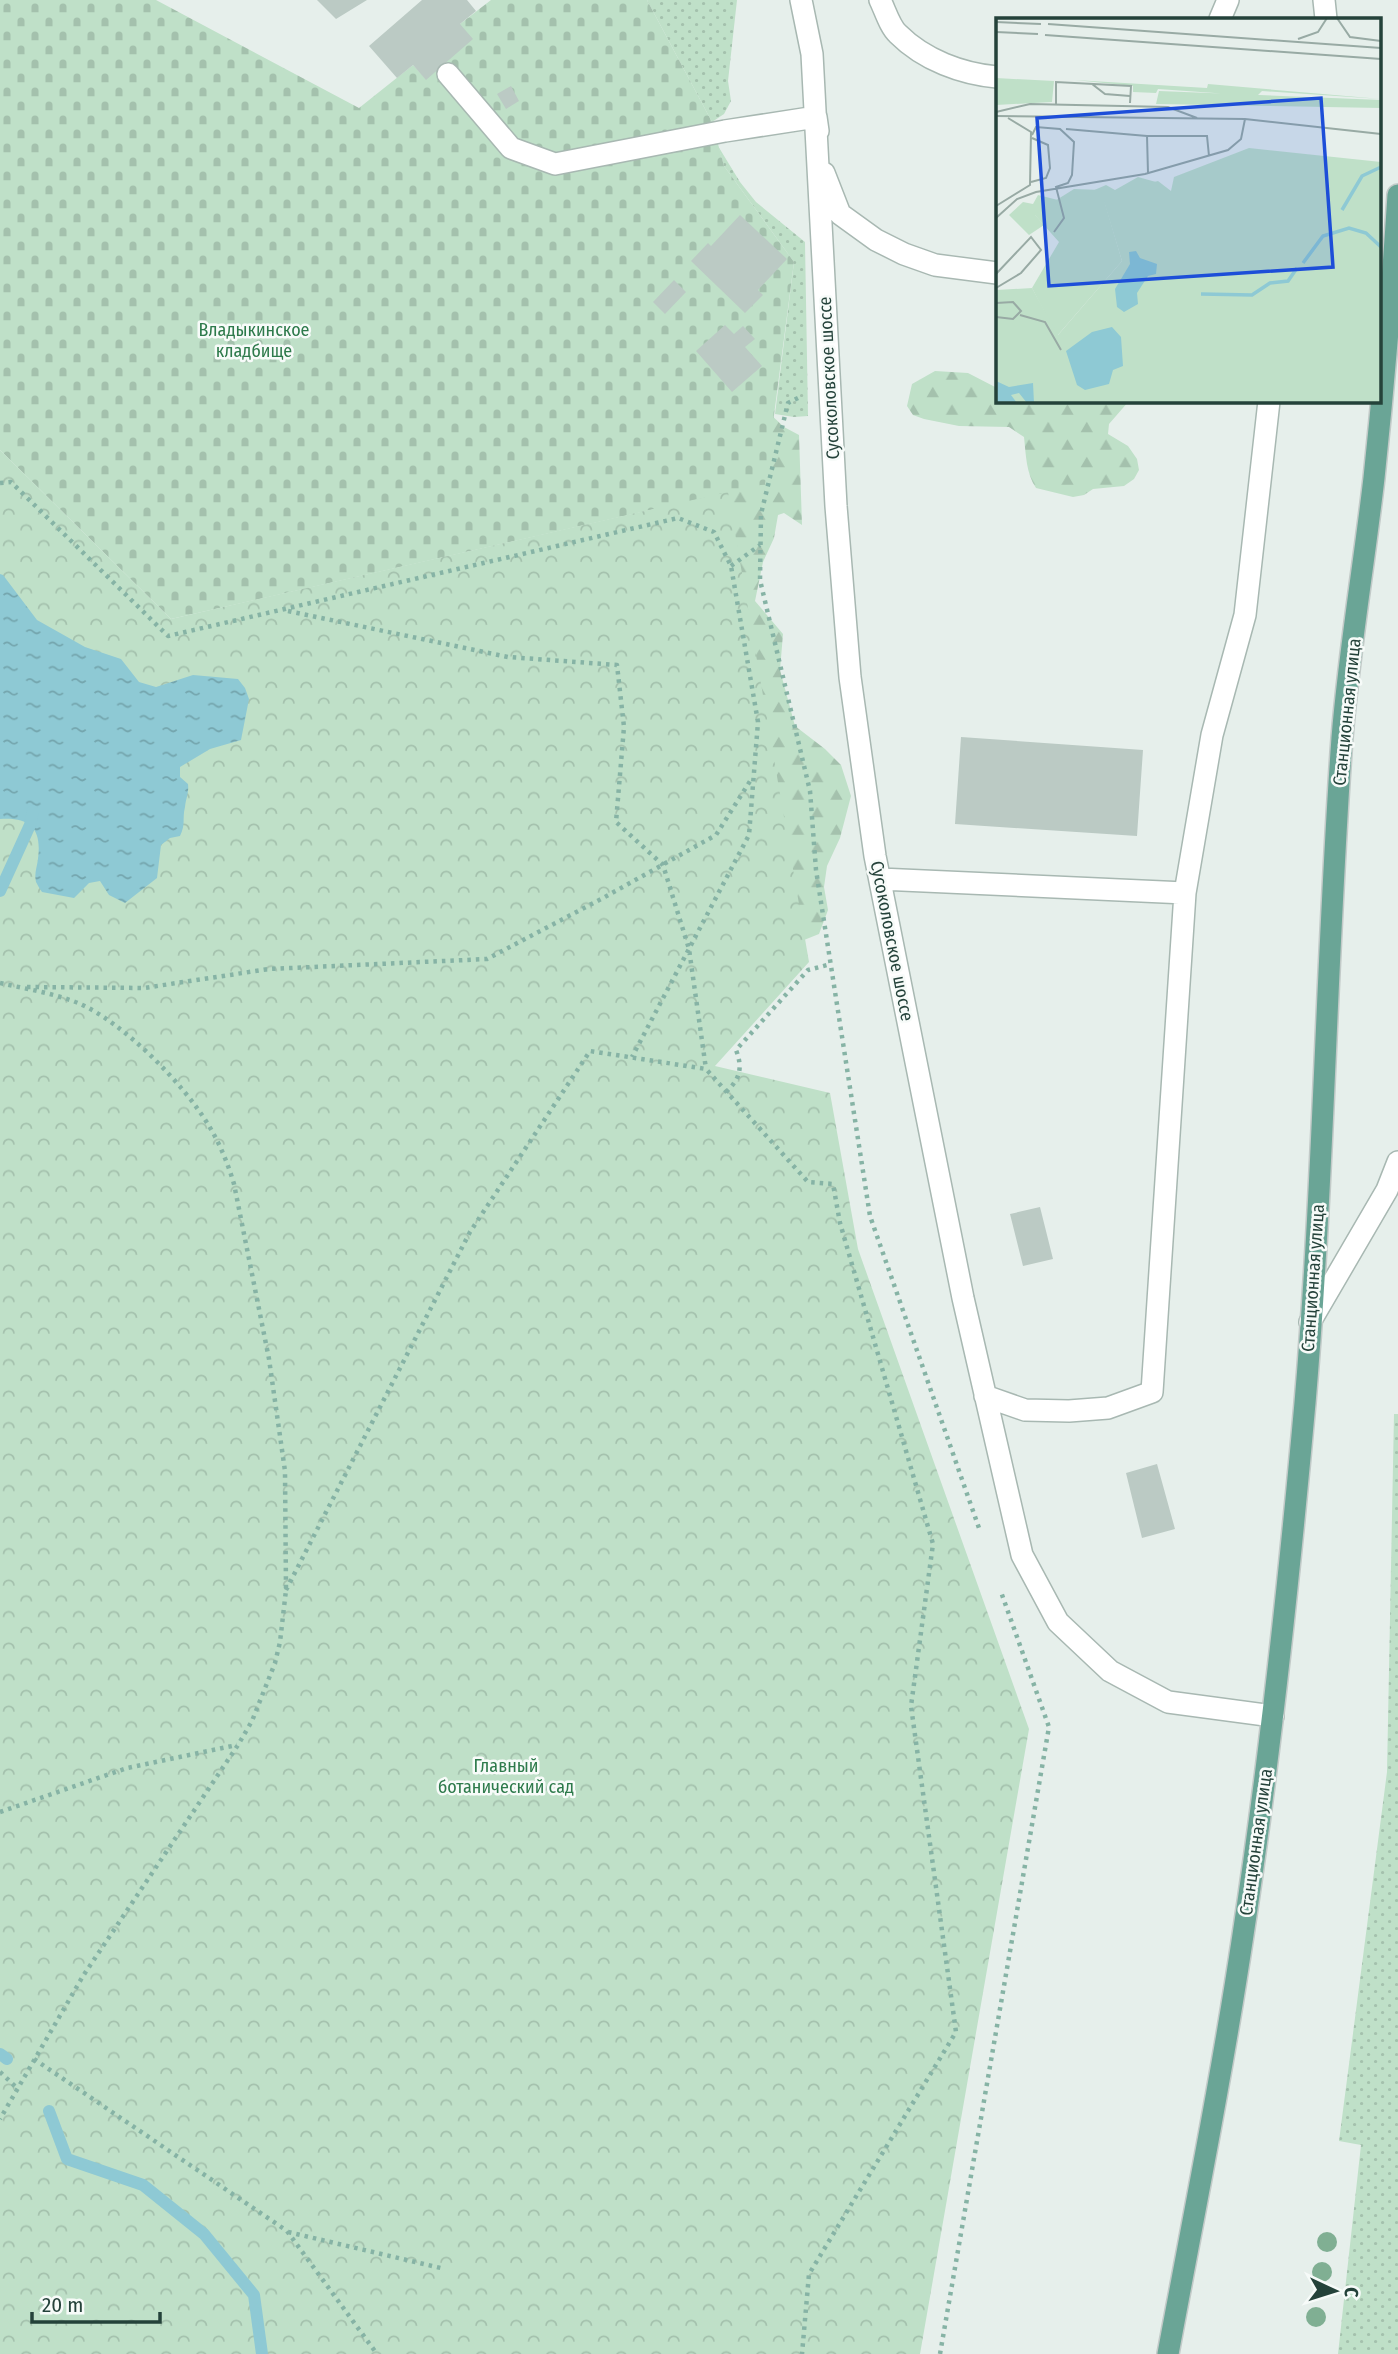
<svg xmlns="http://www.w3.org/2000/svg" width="1398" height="2354" font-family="'Fira Sans Condensed',sans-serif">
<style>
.grass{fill:url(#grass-dots)}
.forest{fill:url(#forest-firs)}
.cemetery{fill:url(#cemetery-stones)}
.park{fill:url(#park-crowns)}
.water{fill:url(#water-ripples)}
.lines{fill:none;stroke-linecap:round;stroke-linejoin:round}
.stream{stroke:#8ec9d4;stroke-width:12}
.building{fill:#bbcac4}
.minor-casing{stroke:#a8b8b2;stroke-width:24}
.major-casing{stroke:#c2cac8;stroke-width:24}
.path{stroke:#86b3a5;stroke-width:4.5;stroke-dasharray:3.5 5;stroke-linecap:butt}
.minor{stroke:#fff;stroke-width:21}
.major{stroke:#6aa596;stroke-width:21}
.tree{fill:#80af93}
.labels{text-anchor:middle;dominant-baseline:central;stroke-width:5;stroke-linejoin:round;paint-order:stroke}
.park-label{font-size:18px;fill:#2d7a4b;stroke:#f7fbf9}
.street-label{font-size:18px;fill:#24423a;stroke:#f7fbf9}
.inset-river{fill:none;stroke:#8ec9d4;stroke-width:3.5}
.inset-road{fill:none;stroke:#98aaa4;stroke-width:2}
.view{fill:#1d4ed8;fill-opacity:0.15;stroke:#1d4ed8;stroke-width:3.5}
.inset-edge{fill:none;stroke:#24423a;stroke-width:3.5}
</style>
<defs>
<pattern id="grass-dots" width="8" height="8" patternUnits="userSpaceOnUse" patternTransform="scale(1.75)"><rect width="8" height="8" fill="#bfe0c8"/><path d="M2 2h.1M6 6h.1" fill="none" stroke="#a4c1ad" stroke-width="1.8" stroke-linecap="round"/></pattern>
<pattern id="forest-firs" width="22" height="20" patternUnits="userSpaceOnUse" patternTransform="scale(1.75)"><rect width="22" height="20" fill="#bfe0c8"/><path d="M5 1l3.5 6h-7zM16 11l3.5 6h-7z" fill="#a4c1ad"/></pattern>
<pattern id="cemetery-stones" width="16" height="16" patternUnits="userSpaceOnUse" patternTransform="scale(1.75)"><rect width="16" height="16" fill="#bfe0c8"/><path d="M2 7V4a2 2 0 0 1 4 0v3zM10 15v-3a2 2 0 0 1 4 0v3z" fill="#a4c1ad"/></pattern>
<pattern id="park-crowns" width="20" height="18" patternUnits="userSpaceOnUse" patternTransform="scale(1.75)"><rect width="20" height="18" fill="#bfe0c8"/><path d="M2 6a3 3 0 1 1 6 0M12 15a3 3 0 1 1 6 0" fill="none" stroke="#a4c1ad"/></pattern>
<pattern id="water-ripples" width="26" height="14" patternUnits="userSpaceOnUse" patternTransform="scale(1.75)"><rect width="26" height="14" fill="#8ec9d4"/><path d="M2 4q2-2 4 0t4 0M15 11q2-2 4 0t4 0" fill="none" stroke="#74a5ad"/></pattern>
</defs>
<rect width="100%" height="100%" fill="#e6efeb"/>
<path class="grass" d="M647 0H737L728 81 731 101 724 114 712 122Z
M718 146 740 182 756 202 805 242 808 416 794 417 775 414 794 262 724 166Z
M1394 1414H1398V2354H1338L1361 2145 1339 2141 1387 1772Z"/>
<path class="forest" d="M935 371 968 373 997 388V401H1129L1109 424 1108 434 1128 446 1137 459 1139 470 1134 479 1124 486 1093 489 1084 495 1073 497 1036 488C1026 473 1026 455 1024 437L1009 427 959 426 924 419 913 415 907 406 912 384Z
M768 412 784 427 799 435 802 525 784 513 778 515 774 538 763 562 755 601 783 634 780 670 795 726 825 749 841 765 851 796 840 838 827 866 824 887 828 910 819 934 799 942 646 516Z"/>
<path class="cemetery" d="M0 0H156L359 108 413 65 426 79 460 24 491 0H647L712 122 724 166 794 262 765 484 171 619 0 450Z"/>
<path class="park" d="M0 450 171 619 728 492 809 962 715 1066 830 1093 858 1249 1029 1729 920 2354H0Z"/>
<path class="water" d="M0 574 3 575 37 620 85 647 121 659 139 682 156 687 193 675 238 679 245 688 249 699 241 740 210 749 180 767V777L188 784C189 793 186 798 185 807 182 819 186 824 180 836L170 838 161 845 157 878 125 903 109 895 100 881 89 883 74 898 42 892C40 889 38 886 36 882 34 874 37 867 38 859 42 828 30 817 0 819Z"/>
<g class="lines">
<path class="stream" d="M0 891 30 825 33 811
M0 2054 7 2059
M49 2111 67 2159 143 2185 204 2234 254 2295 262 2354"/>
</g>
<path class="building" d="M317 0H367L336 19Z
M422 0H467L476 11 460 24 473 39 426 80 413 65 397 78 369 46Z
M511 86 519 101 506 109 497 94Z
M740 215 787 259 758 290 763 295 745 313 691 261 708 243 711 246Z
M674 280 686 292 665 314 653 302Z
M725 325 734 334 743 326 755 339 745 347 762 366 732 392 696 351Z
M961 737 1143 750 1137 836 955 824Z
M1040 1207 1053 1259 1023 1266 1010 1214Z
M1157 1464 1175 1529 1142 1538 1126 1473Z"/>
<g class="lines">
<defs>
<path id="minor" d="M801 0 812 54 836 506 850 677 875 856 963 1298 1022 1555 1058 1622 1110 1671 1168 1702 1273 1716
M880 0C885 10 890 27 898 34 924 60 962 74 997 77
M1324 0 1326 19
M1220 19 1228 0
M448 74 511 148 555 164 725 131 816 117 818 131
M824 173 840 214 876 240 904 254 935 265 997 273
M880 879 1185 893 1152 1392 1108 1408 1069 1411 1025 1410 985 1396
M1185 893 1212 735 1245 615 1269 401
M1310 1322 1387 1190 1398 1162"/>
<path id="major" d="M1168 2354C1194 2214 1222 2075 1243 1935 1270 1759 1289 1581 1305 1403 1324 1182 1326 960 1342 738 1349 651 1364 565 1374 478 1384 384 1392 289 1398 195"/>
</defs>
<use href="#minor" class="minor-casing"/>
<use href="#major" class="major-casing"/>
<path class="path" d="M798 398 788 403 761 514 760 580 810 791 816 870 870 1216 980 1531
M0 483 11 482 168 636 678 518 714 532 731 566 758 722 749 835 632 1057
M731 566 760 545
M288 611 508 657 617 665 624 727 616 822 663 865 689 949 706 1069
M0 983C26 989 53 993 78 1003 123 1022 184 1084 209 1126 220 1144 228 1164 234 1184L269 1359 285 1471 286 1590 280 1642 275 1663 252 1721 238 1745 83 1976 0 2119
M27 987 144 988 269 969 487 959 603 898 716 835 752 778
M726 1092C740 1079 743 1068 736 1050L808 970 831 964
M286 1590 470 1232 590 1051 706 1069 808 1182 833 1184 840 1223 933 1544 911 1706 956 2032 809 2274 802 2354
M0 1812 127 1768 237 1745
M34 2059 287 2231 377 2354
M0 2072 17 2088
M288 2232 445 2269
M940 2354 1049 1727 1001 1592"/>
<use href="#minor" class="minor"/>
<use href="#major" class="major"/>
</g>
<g class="tree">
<circle cx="1327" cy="2242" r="10"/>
<circle cx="1322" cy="2272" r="10"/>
<circle cx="1316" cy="2317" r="10"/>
</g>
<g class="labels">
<g class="park-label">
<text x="254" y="330">Владыкинское<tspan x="254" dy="21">кладбище</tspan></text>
<text x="506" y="1766">Главный<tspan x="506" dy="21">ботанический сад</tspan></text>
</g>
<g class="street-label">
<text transform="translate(829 378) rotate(-93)">Сусоколовское шоссе</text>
<text transform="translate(1347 712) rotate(-84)">Станционная улица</text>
<text transform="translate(892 941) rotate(79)">Сусоколовское шоссе</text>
<text transform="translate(1313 1278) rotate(-86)">Станционная улица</text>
<text transform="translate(1256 1842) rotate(-82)">Станционная улица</text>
</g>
</g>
<g transform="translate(996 18)">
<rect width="385" height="385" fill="#e6efeb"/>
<path d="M0 60 58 63 56 84 0 87ZM79 62 211 70 212 66 385 81 266 73 261 78 162 71 160 75 137 74V68ZM163 73 385 82V90L160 86ZM42 177 62 182 39 197 48 207 33 217 13 197 27 184 37 186Z" fill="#bfe0c8"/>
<path d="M142 159 160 164 110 186 96 173 110 167 119 172Z" fill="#bfe0c8"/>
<path d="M78 171 105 172 126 243 61 318 36 270 63 224 38 196Z" fill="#bfe0c8"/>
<path d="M253 130 385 144V385H0V272L36 270 62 317 126 243 106 177 162 163 175 173 178 159Z" fill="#bfe0c8"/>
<path d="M140 233 144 240 161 246 160 256 152 258 141 275 142 286 128 294 121 289 119 271 134 246 133 234ZM116 309 125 319 127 348 117 352 113 366 89 372 81 367 70 333 96 314ZM0 363 13 369 37 365 38 385H31L23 375 15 377 21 385H0Z" fill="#8ec9d4"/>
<path class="inset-river" d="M346 192 366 158 385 149M307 245 327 218 353 210 370 215 385 229M205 276 256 277 274 265 292 263 301 250"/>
<path class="inset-road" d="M341 0 354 19 385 23M0 4 45 6M52 6 385 30M0 14 42 16M49 17 385 41M302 21 322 14 331 0M96 66 109 76 134 78M60 86V64L135 68 134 85M0 94 34 86 172 89 201 100M0 98 249 101 385 116M70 111 151 118M36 117 40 109 64 111 78 124 76 157 72 165 60 169 68 200 58 214M152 155 151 118H211L213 138M35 164 50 160 54 150 52 127 36 120M0 188 34 167 35 114 12 100M0 200 21 181 40 174 149 156 232 132 245 121 249 101M0 256 35 219 45 232 25 255 0 270M0 285 17 284 25 293 17 301 0 299M24 297 49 304 65 332"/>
<path class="view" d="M325 80 337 249 53 268 41 100Z"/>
<rect width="385" height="385" class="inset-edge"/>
</g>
<g transform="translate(1335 2291) rotate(94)" stroke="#f7fbf9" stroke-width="5" paint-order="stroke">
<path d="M0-5L12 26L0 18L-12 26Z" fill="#24423a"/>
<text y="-10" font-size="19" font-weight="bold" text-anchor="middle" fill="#24423a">С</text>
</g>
<path d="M32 2312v10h128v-10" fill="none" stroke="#24423a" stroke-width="3.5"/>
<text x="42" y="2312" font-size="21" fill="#24423a" stroke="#f7fbf9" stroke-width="5" paint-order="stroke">20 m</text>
</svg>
